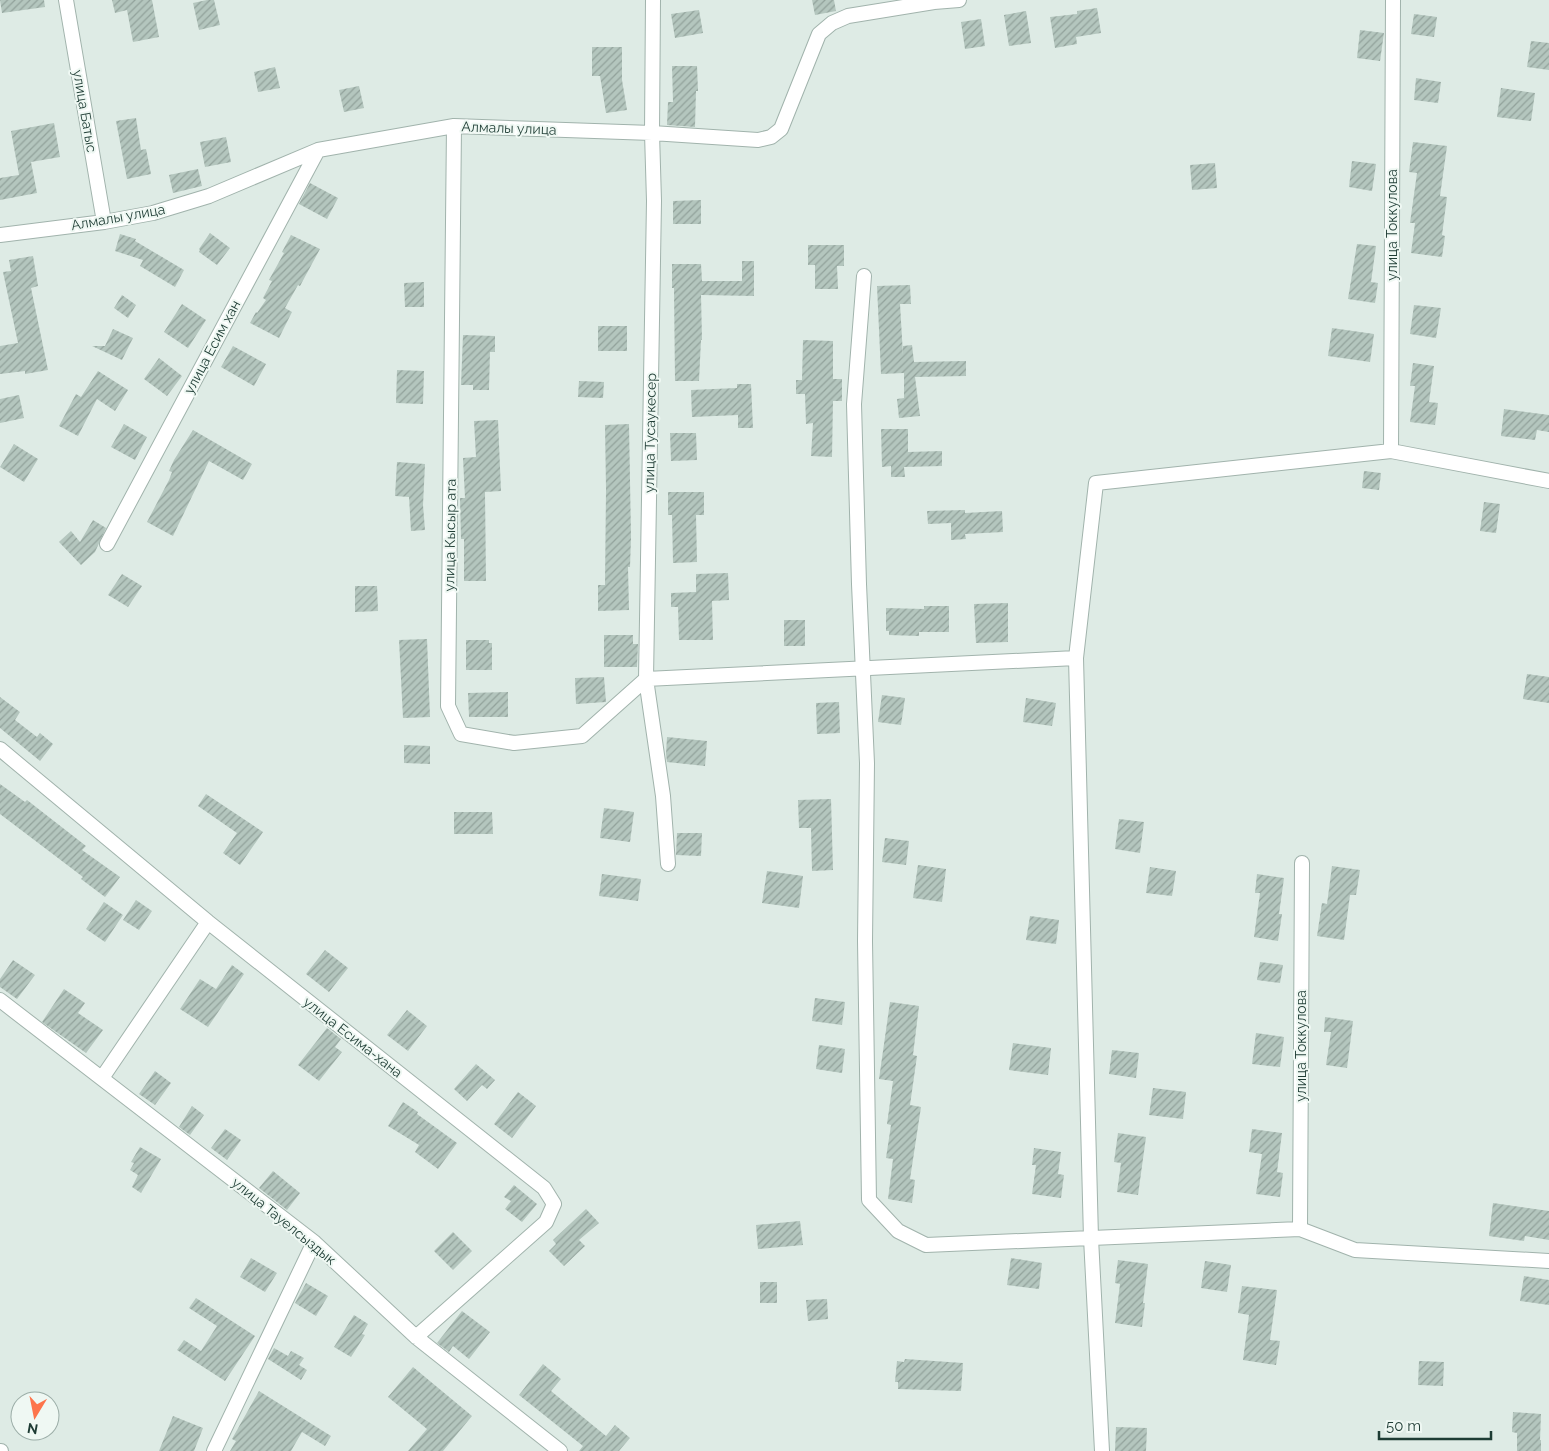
<svg xmlns="http://www.w3.org/2000/svg" width="1549" height="1451" font-family="Raleway,sans-serif">
<style>
.building{fill:url(#building-hatch)}
.lines{fill:none;stroke-linecap:round;stroke-linejoin:round}
.minor-casing{stroke:#a1b3ac;stroke-width:16}
.minor{stroke:#fff;stroke-width:14}
.labels{text-anchor:middle;dominant-baseline:central;stroke-width:4;stroke-linejoin:round;paint-order:stroke}
.street-label{font-size:14px;fill:#1e3c34;stroke:#eff8f3}
</style>
<defs>
<pattern id="building-hatch" width="6" height="6" patternUnits="userSpaceOnUse" patternTransform="scale(1.25)"><rect width="6" height="6" fill="#b4c6be"/><path d="M-1 1l2-2M0 6l6-6M5 7l2-2" fill="none" stroke="#92a29b"/></pattern>
</defs>
<rect width="100%" height="100%" fill="#deebe5"/>
<path class="building" d="M0 0H44L45 7 2 13Z
M112 0H152L159 37 133 42 127 10 115 13Z
M207 0H214L220 25 199 30 193 3Z
M812 0H834L836 11 815 15Z
M1097 8 1101 33 1076 37 1077 44 1055 48 1050 17 1077 14V11Z
M699 10 703 33 675 38 671 14Z
M1026 11 1031 43 1009 46 1004 15Z
M1414 14 1437 17 1434 37 1411 34Z
M981 19 985 46 965 49 961 22Z
M1360 30 1384 33 1380 61 1357 58Z
M1531 41 1549 43V70L1527 67Z
M592 47H622V80L627 110 606 113 600 76H592Z
M672 66H697L698 91H696L695 127 667 125 668 102H673Z
M275 67 280 88 258 92 254 72Z
M1416 78 1441 82 1438 103 1414 100Z
M359 86 364 108 344 112 339 90Z
M1501 88 1535 93 1531 121 1497 117Z
M136 118 141 150 146 149 151 174 127 179 116 121Z
M54 123 60 157 31 162 37 193 0 200V178L19 175 11 131Z
M226 137 231 162 205 167 200 142Z
M1413 142 1447 146 1440 196 1447 197 1442 235 1445 236 1442 257 1411 253 1415 223H1410L1417 173 1409 172Z
M1352 161 1376 164 1372 191 1349 187Z
M1215 163 1217 188 1192 190 1190 165Z
M198 169 202 186 173 193 169 175Z
M310 183 338 198 327 219 299 204Z
M701 200V224H673V201Z
M210 233 230 248 217 265 199 252 200 250 199 249Z
M120 234 136 239 135 241 184 270 175 287 140 266 143 260 115 251Z
M291 235 320 249 300 286 298 285 285 308 292 312 279 338 250 323 256 312 257 313 266 300 263 298 272 281 269 280 284 253 282 252Z
M1357 244 1376 246 1371 282 1378 283 1375 303 1348 299Z
M808 245H844V266H837L838 289H815V265H808Z
M33 256 38 286 31 288 48 370 25 374V371L0 374V346L18 343 3 272 11 271 9 260Z
M742 261H754V296L701 295 702 340H701L699 381H675L674 288H672V264H701L702 281H742Z
M424 282V307H405L404 283Z
M910 285 911 304H900L903 355V346L912 345 914 362 966 361V376L915 377 920 416 899 418 897 399 904 398V373L881 374 877 286Z
M122 295 136 305 128 318 114 308Z
M182 304 206 320 188 348 164 332Z
M1414 305 1441 308 1436 338 1410 334Z
M598 326H627V351H598Z
M1332 328 1374 334 1370 362 1328 356Z
M113 329 133 338 122 360 92 346H105Z
M463 335 495 336V352H490L489 390H473V385H461Z
M803 340 833 341V379H842V401H833L832 457 811 456 813 423 806 424 805 394H796V380H802Z
M233 346 266 364 254 386 221 367Z
M159 358 182 376 167 396 144 379Z
M1413 363 1434 366 1429 402 1438 403 1435 425 1410 422 1415 386H1410Z
M397 370 424 371 423 404 396 403Z
M98 371 128 390 115 411 97 399 78 436 59 426 76 394 81 397Z
M579 381 604 382 603 398 578 397Z
M737 384H751L753 428H738V415L692 417 691 390 737 388Z
M19 395 24 418 0 423V399Z
M1504 409 1549 415V432L1537 430 1535 440 1501 436Z
M498 420 501 491 485 492 486 581H464V539H461L460 498H465L463 458 476 457 474 421Z
M124 424 147 437 135 460 111 447Z
M629 424 631 537 630 567H628L629 610 598 611V585H605L606 489 605 425Z
M881 429H908V452L942 451V466L904 467 905 477H891V466L882 467Z
M193 430 252 464 243 480 209 461 173 536 147 522 169 480 172 472 169 471 174 460Z
M670 433H696L697 460 671 461Z
M14 444 38 459 24 482 0 467Z
M397 462 425 464 423 505 425 530 411 531 409 497 395 496Z
M1364 471 1381 473 1379 490 1362 488Z
M668 492H704V515H696L697 562 673 563 672 515H668Z
M1484 502 1500 504 1496 533 1480 531Z
M965 510V513L1002 511 1003 532 965 534 966 539 951 540V523L928 524 927 511Z
M93 520 106 528 95 552 81 565 59 542 71 531 80 542Z
M728 573 729 600 712 601 713 640H679L678 607H671V593L696 592V574Z
M122 574 142 586 128 607 108 595Z
M355 586H377L378 611 355 612Z
M1008 603V642L976 643 974 604Z
M924 606H949V632H919V636L889 635V631H886V608L924 609Z
M784 620H805V646H784Z
M604 635H633V644H638L637 667H604Z
M427 639 430 717 403 718 399 640Z
M466 640H489V643H492V670H466Z
M1527 674 1549 677V703L1523 699Z
M604 677 606 702 576 704 575 678Z
M508 692V717H469L468 693Z
M882 695 905 698 901 725 878 722Z
M0 697 20 712 15 720 37 737 40 733 53 744 40 761 0 728Z
M1026 698 1056 703 1052 726 1023 722Z
M839 702 840 733 817 734 816 703Z
M667 737 707 741 705 766 667 762 666 754Z
M404 745 430 746V764L404 763Z
M0 784 25 802 27 800 86 846 82 850 120 877 105 897 81 879 83 877 0 814Z
M206 794 263 832 240 865 223 853 237 833 198 806Z
M831 799 833 870 812 871 811 828H799L798 800Z
M604 808 634 812 630 842 600 838Z
M454 812H492L493 834H454Z
M1119 819 1144 822 1140 853 1115 849Z
M677 833H702L701 856 676 855Z
M885 838 909 841 906 865 882 862Z
M918 865 946 869 942 902 913 898Z
M1332 866 1360 870 1356 895H1350L1344 940 1317 936 1322 903 1327 904Z
M1150 867 1176 871 1172 896 1146 893Z
M767 871 803 876 799 908 762 903Z
M602 874 641 879 638 901 599 896Z
M1257 874 1284 878 1279 914H1282L1278 941 1254 937 1260 893H1255Z
M136 900 152 911 139 930 123 920Z
M104 902 123 915 105 942 86 929Z
M1030 916 1059 920 1056 944 1026 940Z
M325 950 348 968 329 992 306 974Z
M13 960 35 975 17 999 0 987V979Z
M1260 962 1283 965 1280 983 1257 980Z
M232 965 244 974 208 1027 180 1009 200 979 216 989Z
M64 989 85 1003 78 1013 103 1030 86 1053 42 1022Z
M815 998 845 1002 842 1025 812 1021Z
M890 1002 919 1006 913 1055 917 1056 910 1105 921 1107 910 1179 915 1180 912 1203 888 1199 893 1159 886 1158 891 1125 887 1124 893 1081 879 1079Z
M407 1010 427 1026 408 1051 387 1035Z
M1325 1017 1353 1021 1347 1068 1326 1065 1331 1032H1324Z
M327 1028 341 1039 335 1047 342 1052 319 1081 298 1065Z
M1256 1033 1284 1037 1280 1067 1252 1064Z
M1013 1043 1051 1048 1048 1075 1009 1070Z
M819 1045 845 1049 842 1073 816 1069Z
M1112 1050 1139 1053 1136 1078 1109 1074Z
M476 1064 495 1080 487 1089 482 1085 467 1101 454 1089Z
M155 1071 171 1083 155 1105 139 1094Z
M1153 1088 1186 1092 1183 1119 1149 1115Z
M518 1092 536 1106 512 1138 494 1124Z
M403 1102 418 1112 417 1114 457 1143 438 1169 415 1152 419 1145 388 1126Z
M192 1106 204 1115 190 1135 179 1127Z
M225 1129 241 1140 227 1160 211 1148Z
M1252 1129 1282 1133 1277 1172 1283 1173 1280 1197 1256 1194 1262 1154 1249 1152Z
M1118 1133 1146 1137 1138 1195 1117 1192 1121 1163 1114 1162Z
M140 1147 161 1159 141 1193 132 1187 138 1175 130 1170 134 1163 131 1162Z
M1034 1148 1061 1152 1058 1174 1064 1175 1061 1198 1032 1194 1036 1165H1032Z
M273 1171 300 1193 287 1210 259 1188Z
M514 1185 537 1204 522 1222 505 1209 511 1201 504 1197Z
M1493 1203 1549 1211V1240L1525 1236 1524 1241 1489 1236Z
M586 1209 599 1223 579 1240 585 1246 564 1266 549 1251 556 1244 553 1240Z
M800 1221 803 1245 758 1249 756 1225Z
M453 1232 472 1251 453 1270 434 1251Z
M251 1258 277 1273 265 1292 240 1277Z
M1011 1258 1042 1263 1039 1289 1007 1285Z
M1118 1260 1148 1264 1143 1303H1145L1142 1327 1115 1323 1120 1284 1115 1283Z
M1205 1261 1231 1265 1227 1292 1201 1288Z
M1524 1276 1549 1280V1305L1520 1301Z
M760 1282H777V1303H760Z
M306 1283 328 1296 316 1316 295 1303Z
M1242 1286 1277 1290 1270 1340 1280 1341 1276 1365 1243 1360 1249 1315 1238 1313Z
M196 1298 255 1336 225 1381 177 1350 184 1340 201 1351 217 1326 189 1308Z
M827 1299 828 1319 808 1321 806 1300Z
M462 1311 490 1332 469 1359 453 1346 449 1352 437 1343Z
M354 1315 368 1324 362 1334 365 1335 351 1357 334 1347Z
M274 1348 288 1356 291 1351 304 1358 299 1365 307 1370 301 1380 268 1359Z
M905 1359 963 1363 961 1391 898 1389V1382H895L897 1361 904 1362Z
M1419 1361 1444 1362 1443 1386 1418 1385Z
M543 1364 561 1379 551 1391 606 1436 615 1425 630 1438 619 1451H579L583 1446 519 1395Z
M413 1367 472 1416 443 1451H408L427 1429 388 1397Z
M259 1391 331 1436 325 1446 302 1432 291 1451H230L236 1441 232 1439Z
M1513 1412 1541 1414 1540 1440H1541V1451H1517V1433L1512 1432Z
M173 1416 203 1428 194 1451H159Z
M1116 1427 1147 1428 1146 1451H1115Z"/>
<g class="lines">
<defs>
<path id="minor" d="M66 0 104 222
M653 0 652 133 654 201 646 679 663 796 668 864
M454 126 448 706 461 734 514 743 582 736 646 679 1076 658 1096 483 1391 451 1549 481
M0 235 104 222 153 213 209 196 318 150 454 126 652 133 758 140 771 137 781 129 819 34 832 23 848 16 934 2 959 0
M864 276 854 404 859 584 867 763 865 941 869 1200 898 1231 926 1245 1300 1229 1355 1250 1549 1261
M1391 451 1393 0
M107 544 318 150
M1076 658 1091 1238 1102 1451
M0 749 208 922 544 1188 554 1204 546 1222 416 1337
M0 1000 314 1242 416 1337 560 1451
M102 1078 208 922
M1300 1229 1302 863
M0 1451H1
M214 1451 314 1242"/>
</defs>
<use href="#minor" class="minor-casing"/>
<use href="#minor" class="minor"/>
</g>
<g class="labels">
<g class="street-label">
<text transform="translate(85 111) rotate(80)">улица Батыс</text>
<text transform="translate(509 128) rotate(2)">Алмалы улица</text>
<text transform="translate(118 217) rotate(-10)">Алмалы улица</text>
<text transform="translate(1392 225) rotate(-90)">улица Токкулова</text>
<text transform="translate(212 347) rotate(-62)">улица Есим хан</text>
<text transform="translate(650 433) rotate(-89)">улица Тусаукесер</text>
<text transform="translate(450 535) rotate(-89)">улица Кысыр ата</text>
<text transform="translate(353 1037) rotate(38)">улица Есима-хана</text>
<text transform="translate(1301 1046) rotate(-90)">улица Токкулова</text>
<text transform="translate(284 1221) rotate(39)">улица Тауелсыздык</text>
</g>
</g>
<g transform="translate(35 1416) rotate(190)"><circle r="24" fill="#eff8f3" stroke="#9bada7"/>
<path d="M0-4L9 19L0 12L-9 19Z" fill="#fd744b"/>
<text y="-8" font-size="14" font-weight="bold" text-anchor="middle" fill="#1e3c34">N</text>
</g>
<path d="M1379 1431v8h112v-8" fill="none" stroke="#1e3c34" stroke-width="2.5"/>
<text x="1386" y="1431" font-size="15" fill="#1e3c34" stroke="#eff8f3" stroke-width="4" paint-order="stroke">50 m</text>
</svg>
